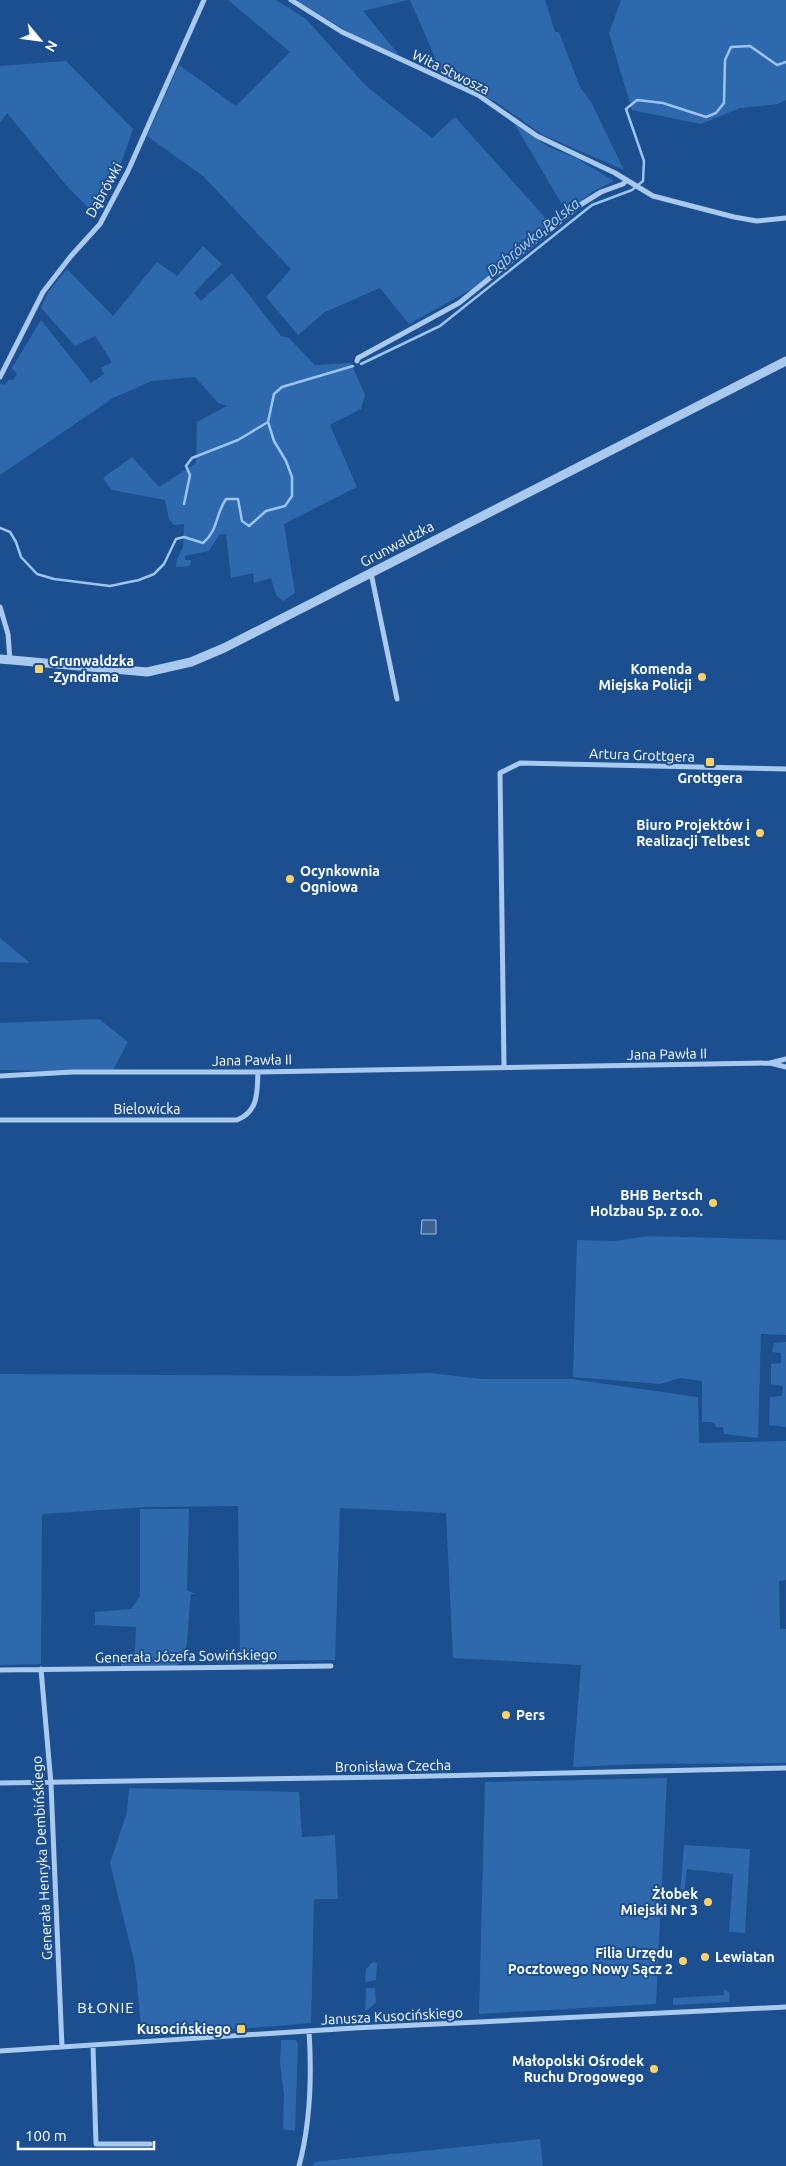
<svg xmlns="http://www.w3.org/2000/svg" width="786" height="2166" font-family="Ubuntu,sans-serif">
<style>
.green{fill:#2e69ad}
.water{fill:#3c6290;stroke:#9cc4f0}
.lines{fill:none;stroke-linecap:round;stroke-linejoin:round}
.stream{stroke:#9cc4f0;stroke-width:2.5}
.minor{stroke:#a9c9ee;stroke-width:5}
.tertiary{stroke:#a9c9ee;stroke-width:9}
.poi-dot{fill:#ffd166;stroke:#1b4f8f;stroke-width:2}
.labels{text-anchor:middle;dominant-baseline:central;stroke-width:4;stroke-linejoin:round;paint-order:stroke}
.street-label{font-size:14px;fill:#fff;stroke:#1b4f8f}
.poi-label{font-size:14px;font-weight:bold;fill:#fff;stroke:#1b4f8f;text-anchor:end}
.water-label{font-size:15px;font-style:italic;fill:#b5d3f5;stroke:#1b4f8f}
.neighbourhood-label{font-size:15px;letter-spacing:1px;fill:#fff;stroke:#1b4f8f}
</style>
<rect width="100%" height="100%" fill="#1b4f8f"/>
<path class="green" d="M228 0H276L306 19 366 86 432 138 455 117 550 223 479 285 409 324 380 288 325 312 298 335 266 297 291 269 203 176 147 136 179 65 236 106 290 52Z
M296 0H408L363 11 399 55 355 36Z
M410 0H545L555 32H559L580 87 591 102 624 170 543 135 496 102 443 76Z
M621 0H786V100L778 104 740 108 701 124 632 110 609 33Z
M66 61 133 129 122 161 95 215 66 185 7 113 0 123V66Z
M514 123 549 147 578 159 614 181 594 191 566 211Z
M203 246 222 264 194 293 201 301 232 273 281 336 289 338 315 365 351 363 365 395 361 409 330 425 357 487 284 524 295 593 283 601 276 595 271 578 254 583 253 573 231 578 226 534 219 535 209 551 185 556V560H191L190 566 176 567 177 559 183 547 184 524 174 525 169 519 165 500 112 490 103 478 132 457 159 487 196 463 197 422 227 406 218 403 195 377 152 381 113 398 0 475V385L1 383 4 385 9 380H13L17 374 12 368 41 320 91 383 104 374 101 368 112 362 95 336 75 346 41 308 48 292 67 269 113 316 157 262 177 276Z
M0 938 30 963 0 962Z
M99 1019 128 1042 112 1072 0 1070V1023Z
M649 1236 786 1240V1335L761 1334 758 1438 724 1434 723 1427H716L715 1424 710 1422H702V1381L680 1378 660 1384 573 1377 577 1240 614 1241Z
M786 1342V1427L769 1425 770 1397 782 1396 783 1386 771 1384V1364L781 1363V1353L772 1352 774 1343Z
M429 1373 482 1379H571L698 1397 699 1443 786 1441V1580L779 1581 780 1629H786V1763L640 1764 573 1767 581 1665 453 1658 446 1513 340 1508 335 1660 240 1661 238 1506 147 1507 42 1514 41 1664 0 1665V1374L349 1376Z
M140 1509H189L187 1590 195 1594H191C188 1616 189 1639 184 1660L175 1666H121V1664L135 1651 136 1627 95 1625V1612L131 1609 140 1596Z
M667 1778 656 2004 479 2014 485 1782Z
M129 1788 299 1792 302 1837 335 1835 338 1899H314L311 2023 142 2037 135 1965 110 1863 127 1812Z
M684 1845 750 1849 745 1933 729 1932 733 1874 687 1869 684 1894H680Z
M373 1962 377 1963 376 1980 365 1982 366 1969Z
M366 1988H375L376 2002 369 2009 365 2010Z
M724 1989 730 1993 729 2002 673 2005V1998L724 1995Z
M281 2040H296L298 2044 295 2131 283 2129 284 2095 280 2063Z
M540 2139 543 2166H313L314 2162Z"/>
<path class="water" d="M422 1220H436V1234H421Z"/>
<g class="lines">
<path class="stream" d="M361 364 440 326 592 205 632 190 643 181 644 161 626 109 637 100 663 103 706 117 716 113 724 103 725 60 731 47 750 46 777 65 786 62
M184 504 190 475 186 466 192 458 238 440 268 422
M0 528 10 532 16 542 21 557 37 574 54 579 110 586 139 580 154 574 164 564 176 539 184 537 203 543C219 529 215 515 226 499H238L242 521 249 526 266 511 285 506 292 496V477L286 461 274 441 268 422 274 394 282 387 353 366"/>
<path class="minor" d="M291 0 342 32 478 95 537 136 615 173 653 196 734 217 757 221 786 218
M357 361 358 358 459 303 580 205 601 192 623 184 627 180
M0 377 43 292 71 256 100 224 128 171 204 0
M371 573 397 699
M0 607 8 634 10 660
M770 1063 786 1067
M504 1067 500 773 520 763 786 769
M0 1076 73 1072H258L770 1063 786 1059
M0 1120H237C259 1111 257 1092 258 1072
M41 1669 51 1784 62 2047
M0 1670 331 1666
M0 1783 390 1777 786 1768
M93 2046 96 2144H150
M0 2051 354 2028 786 2007
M299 2166C311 2121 312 2077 309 2031"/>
<path class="tertiary" d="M0 659 147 672 191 662 224 648 786 361"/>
</g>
<g class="poi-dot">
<rect x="34" y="664" width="10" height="10" rx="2.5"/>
<circle cx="702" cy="677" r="5"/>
<rect x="705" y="757" width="10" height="10" rx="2.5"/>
<circle cx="760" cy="833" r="5"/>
<circle cx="290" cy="879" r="5"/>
<circle cx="713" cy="1203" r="5"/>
<circle cx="506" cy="1715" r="5"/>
<circle cx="708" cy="1902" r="5"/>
<circle cx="705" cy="1957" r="5"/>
<circle cx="683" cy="1961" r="5"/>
<rect x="236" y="2024" width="10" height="10" rx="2.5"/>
<circle cx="654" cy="2069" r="5"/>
</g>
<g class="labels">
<g class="street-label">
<text transform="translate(451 72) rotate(26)">Wita Stwosza</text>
<text transform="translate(104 190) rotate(-61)">Dąbrówki</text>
<text transform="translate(397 544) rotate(-28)">Grunwaldzka</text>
<text transform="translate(642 755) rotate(2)">Artura Grottgera</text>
<text transform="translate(667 1054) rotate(-1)">Jana Pawła II</text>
<text transform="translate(252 1060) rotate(-1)">Jana Pawła II</text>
<text x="147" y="1109">Bielowicka</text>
<text transform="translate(186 1656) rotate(-1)">Generała Józefa Sowińskiego</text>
<text transform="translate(393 1766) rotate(-1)">Bronisława Czecha</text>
<text transform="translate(42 1858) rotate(-93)">Generała Henryka Dembińskiego</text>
<text transform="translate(392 2016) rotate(-3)">Janusza Kusocińskiego</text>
</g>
<g class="poi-label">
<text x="49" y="661" text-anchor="start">Grunwaldzka<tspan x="49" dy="16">-Zyndrama</tspan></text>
<text x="692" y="669">Komenda<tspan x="692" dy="16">Miejska Policji</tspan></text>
<text x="710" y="778" text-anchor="middle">Grottgera</text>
<text x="750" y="825">Biuro Projektów i<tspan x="750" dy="16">Realizacji Telbest</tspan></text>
<text x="300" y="871" text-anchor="start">Ocynkownia<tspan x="300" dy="16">Ogniowa</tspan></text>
<text x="703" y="1195">BHB Bertsch<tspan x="703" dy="16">Holzbau Sp. z o.o.</tspan></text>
<text x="516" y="1715" text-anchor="start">Pers</text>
<text x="698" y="1894">Żłobek<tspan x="698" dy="16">Miejski Nr 3</tspan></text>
<text x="673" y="1953">Filia Urzędu<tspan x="673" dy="16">Pocztowego Nowy Sącz 2</tspan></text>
<text x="715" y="1957" text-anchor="start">Lewiatan</text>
<text x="231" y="2029">Kusocińskiego</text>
<text x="644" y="2061">Małopolski Ośrodek<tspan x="644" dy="16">Ruchu Drogowego</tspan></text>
</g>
<g class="water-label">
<text transform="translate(533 237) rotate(-39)">Dąbrówka Polska</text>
</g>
<g class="neighbourhood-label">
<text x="106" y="2007">BŁONIE</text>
</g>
</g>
<g transform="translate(40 40) rotate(119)" stroke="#1b4f8f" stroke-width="4" paint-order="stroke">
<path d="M0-4L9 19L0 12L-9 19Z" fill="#ffffff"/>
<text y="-8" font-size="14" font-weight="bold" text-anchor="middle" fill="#ffffff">N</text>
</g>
<path d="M18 2141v8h136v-8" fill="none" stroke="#ffffff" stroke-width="2.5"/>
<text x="25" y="2141" font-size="15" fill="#ffffff" stroke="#1b4f8f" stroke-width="4" paint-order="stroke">100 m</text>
</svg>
